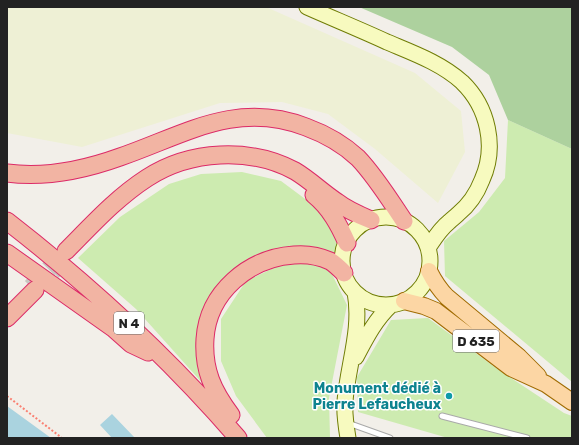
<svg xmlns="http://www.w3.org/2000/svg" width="579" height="445" font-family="Rubik,sans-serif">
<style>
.farmland{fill:#eef0d5}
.grass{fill:#cdebb0}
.forest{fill:#add19e}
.water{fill:#aad3df}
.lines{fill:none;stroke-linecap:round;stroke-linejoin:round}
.primary-tunnel{stroke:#c8c6c1;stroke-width:16;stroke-dasharray:16 8;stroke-linecap:butt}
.trunk-tunnel{stroke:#c8c6c1;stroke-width:17;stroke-dasharray:17 8;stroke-linecap:butt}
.service-casing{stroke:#a9a9a9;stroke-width:7}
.secondary-casing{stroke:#707d05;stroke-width:17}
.primary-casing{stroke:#a06b00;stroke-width:18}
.trunk-casing{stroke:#dc2a67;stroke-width:19}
.path{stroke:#fa8072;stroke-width:2;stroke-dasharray:2 2;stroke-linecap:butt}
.service{stroke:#fff;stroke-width:5}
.secondary{stroke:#f7fabf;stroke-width:15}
.primary{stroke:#fcd6a4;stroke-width:16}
.trunk{stroke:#f2b4a3;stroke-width:17}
.culture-dot{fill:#0f9aa8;stroke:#fff;stroke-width:1.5}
.labels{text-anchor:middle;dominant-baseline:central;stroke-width:3;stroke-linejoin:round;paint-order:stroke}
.shield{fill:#fff;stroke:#646464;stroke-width:1}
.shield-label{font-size:13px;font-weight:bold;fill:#222}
.culture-label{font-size:14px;font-weight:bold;fill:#0d838f;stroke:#fff;text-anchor:end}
</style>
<rect width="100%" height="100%" fill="#f2efe9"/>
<path class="farmland" d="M7 7H266L415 73 461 111 465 152 438 203 375 149 328 114 282 102 220 103 82 147 7 133Z"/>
<path class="grass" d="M508 120 572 149V382L445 276 444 241 479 212 505 178Z
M242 172 281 181 316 207 340 239 336 262 290 250 209 303 205 386 136 309 78 258 120 217 169 184 201 174Z
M310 261 331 272 347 305 329 398 330 438H267L236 396 221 361V319L246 281 278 266Z
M428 318 496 368 564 413 572 416V438H448L358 412 357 377 391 320Z"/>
<path class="forest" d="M359 7H572V149L508 120 489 75 452 47Z"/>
<path class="water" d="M7 406 51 438H7Z
M112 414 135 438H112L100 425Z"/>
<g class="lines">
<path class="primary-tunnel" d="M36 289 70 255"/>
<path class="trunk-tunnel" d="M31 287 66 251"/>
<defs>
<path id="service" d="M442 416 527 438
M348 423 390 438"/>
<path id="secondary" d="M307 7C334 19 361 30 387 42 413 53 441 63 462 82 488 107 497 147 482 180 477 193 469 205 458 214 455 217 452 219 449 222 440 229 434 239 428 248
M342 261a44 44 0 1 1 88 0a44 44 0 1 1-88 0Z
M356 357C366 338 375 320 391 305
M348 438C346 426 344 413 345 401 348 364 362 329 355 292"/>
<path id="primary" d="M429 271C434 281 439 289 447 297L519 357 538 376
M404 301 424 306 436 311 511 368 546 384 572 402"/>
<path id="trunk" d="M7 173C45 178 84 170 120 157 184 135 236 100 306 127 325 134 343 144 358 158 376 177 390 200 404 221
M314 195C330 208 339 225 347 243
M7 221C92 287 168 357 238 438
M66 251C91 226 116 198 147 178 190 150 250 147 295 171 310 180 322 192 337 202 347 210 359 215 371 220
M7 253 113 328 131 344 148 352
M7 318 35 290
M231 415C213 391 203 370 205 339 208 292 249 258 294 255 306 254 319 256 330 261 335 264 340 269 344 273"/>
</defs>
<use href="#service" class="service-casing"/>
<use href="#secondary" class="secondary-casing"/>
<use href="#primary" class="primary-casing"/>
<use href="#trunk" class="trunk-casing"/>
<path class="path" d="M7 396 62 438"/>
<use href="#service" class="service"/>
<use href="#secondary" class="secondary"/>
<use href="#primary" class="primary"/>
<use href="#trunk" class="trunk"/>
</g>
<circle class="culture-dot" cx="449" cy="396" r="4"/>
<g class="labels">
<g class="shield">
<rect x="114" y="312" width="30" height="22" rx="3"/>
<rect x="453" y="330" width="46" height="22" rx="3"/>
</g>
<g class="shield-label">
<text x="129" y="323">N 4</text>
<text x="476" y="341">D 635</text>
</g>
<g class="culture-label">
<text x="441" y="388">Monument dédié à<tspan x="441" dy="16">Pierre Lefaucheux</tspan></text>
</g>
</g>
<rect width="579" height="445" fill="none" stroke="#222222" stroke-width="16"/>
</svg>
